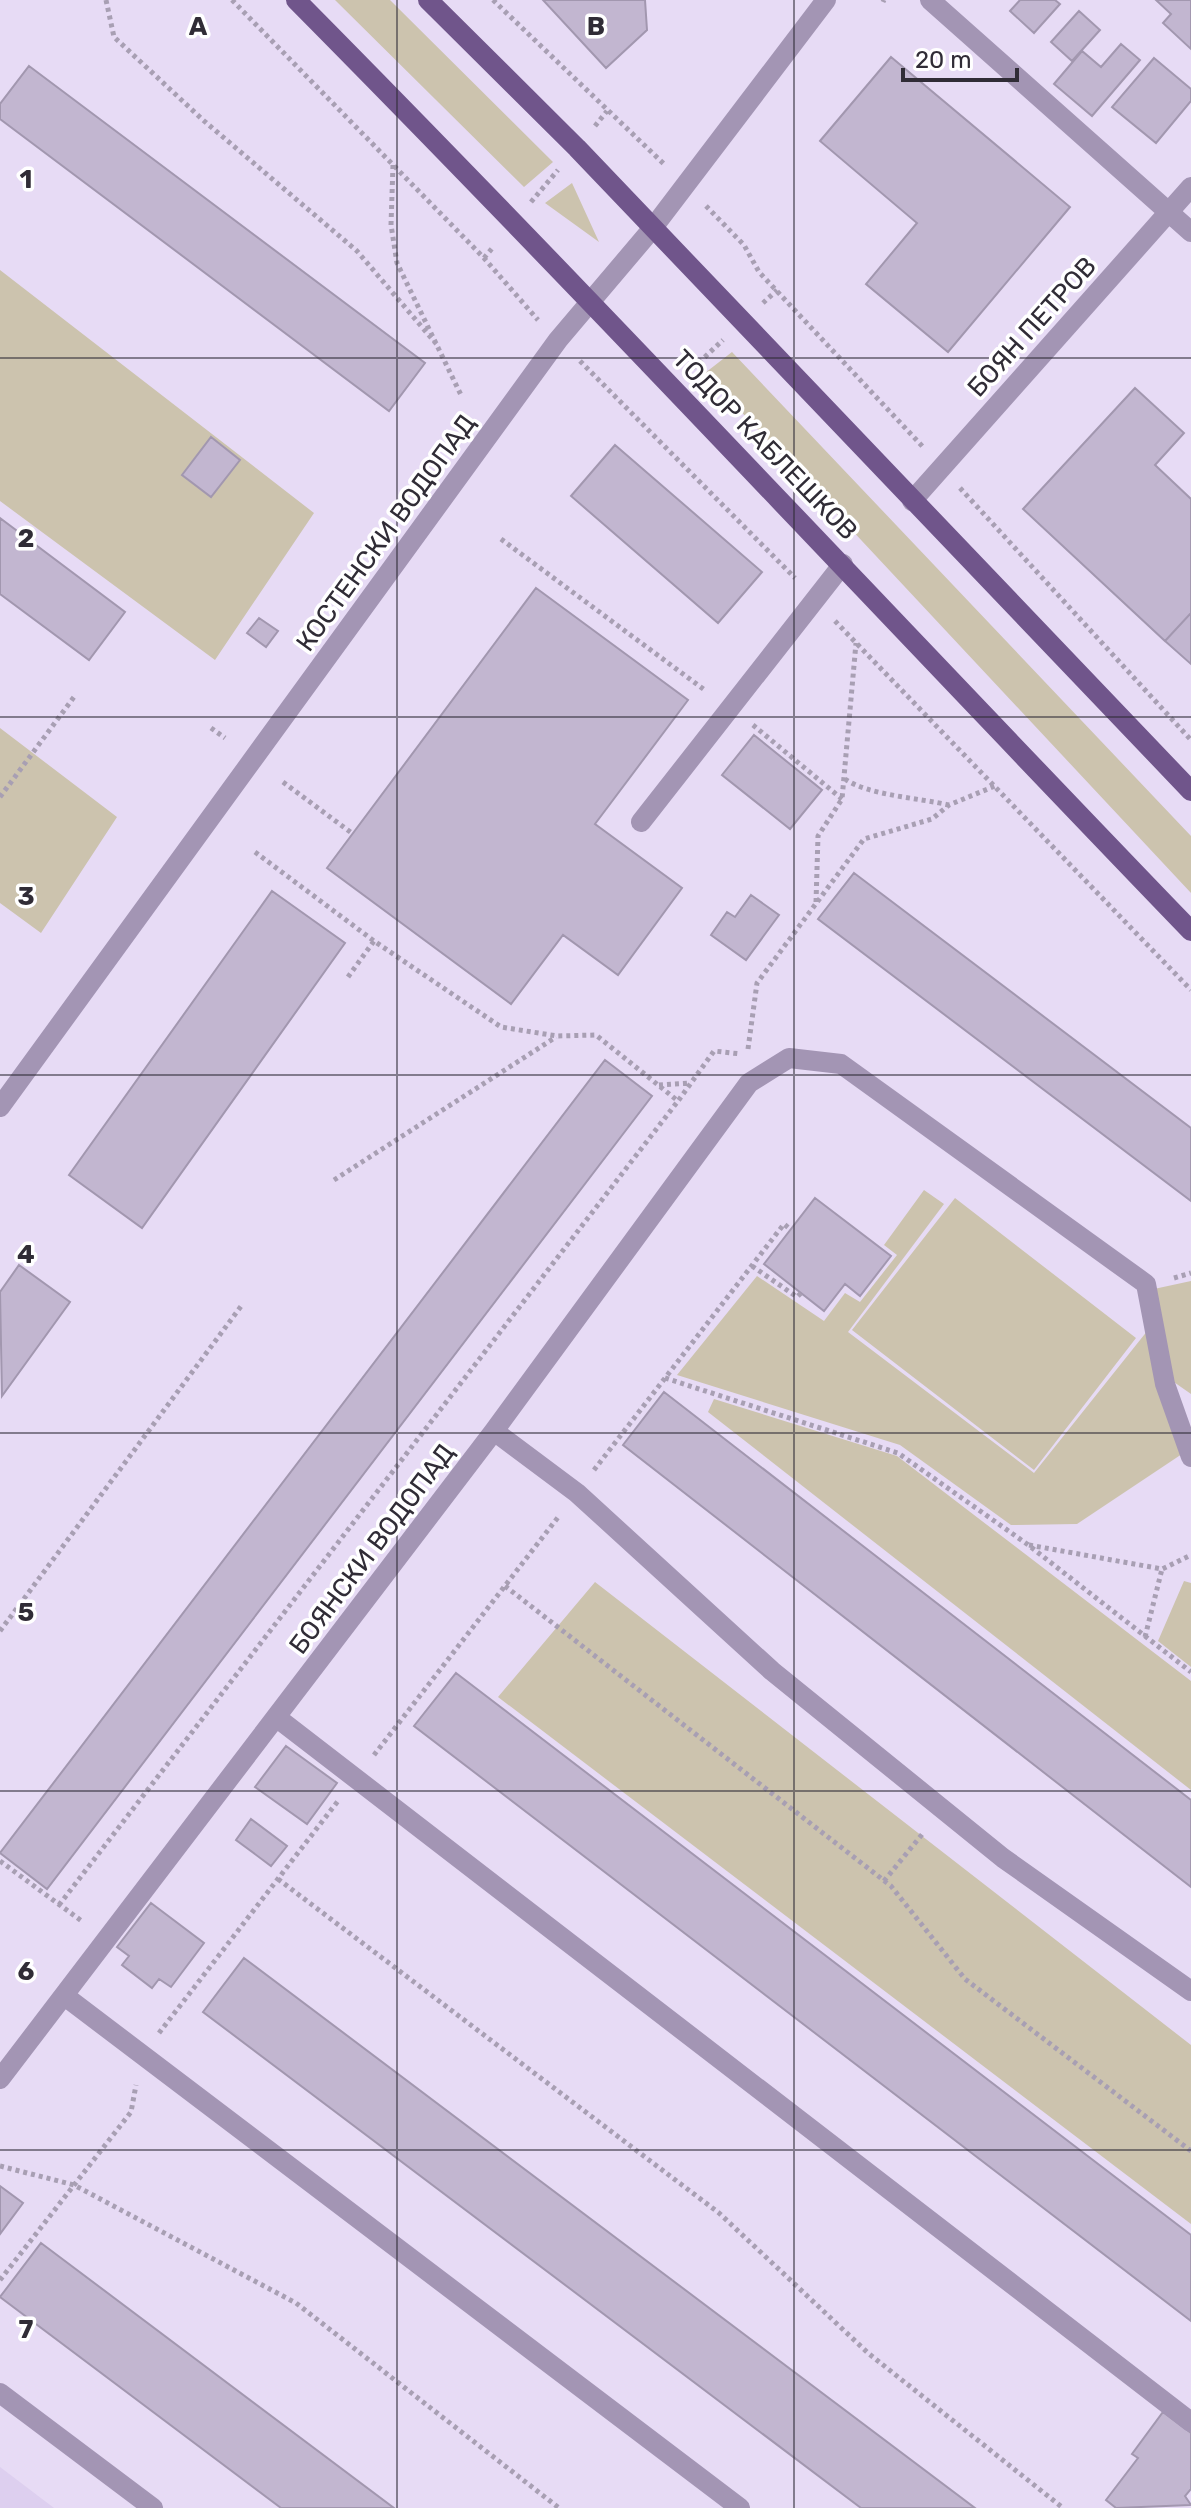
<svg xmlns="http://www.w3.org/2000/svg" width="1191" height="2508" font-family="Rubik,sans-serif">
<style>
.built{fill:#ddcfef}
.green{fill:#ccc3ae}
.building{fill:#c2b6d0;stroke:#a297af;stroke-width:2}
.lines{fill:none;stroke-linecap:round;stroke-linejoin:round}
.path{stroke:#a89fb3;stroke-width:5;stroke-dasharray:4 4;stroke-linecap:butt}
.minor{stroke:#a395b4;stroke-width:20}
.major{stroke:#70558b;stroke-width:20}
.grid{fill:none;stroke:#302c36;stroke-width:2;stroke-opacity:0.55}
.labels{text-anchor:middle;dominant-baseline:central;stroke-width:7;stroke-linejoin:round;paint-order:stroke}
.street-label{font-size:26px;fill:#302c36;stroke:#fff}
.grid-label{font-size:26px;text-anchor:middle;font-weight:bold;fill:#302c36;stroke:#fff;stroke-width:7;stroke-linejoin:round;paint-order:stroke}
</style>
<rect width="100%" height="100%" fill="#e7dbf5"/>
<path class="built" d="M0 2467 54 2508H0Z"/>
<path class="green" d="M335 0H390L553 162 524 187Z
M572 183 599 242 545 203Z
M0 270 314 513 215 660 0 501Z
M732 352 1191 836V893L705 373Z
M0 728 117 817 41 933 0 903Z
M924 1190 944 1204 848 1332 1034 1473 1148 1330 1182 1454 1077 1524 1011 1525 900 1445 677 1375 757 1276 824 1321 845 1293 860 1302 897 1255 884 1245Z
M955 1198 1136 1338 1034 1470 852 1330Z
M1191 1281V1394L1171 1380 1154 1289Z
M714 1399 897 1456 1191 1681V1790L708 1412Z
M1184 1581 1191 1583V1667L1158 1641Z
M595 1582 1191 2045V2224L498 1697Z"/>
<path class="building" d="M543 0H645L647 30 606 68Z
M1020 0H1055L1060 4 1034 33 1010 11Z
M1156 0H1191V49L1163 23 1171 14Z
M1079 11 1100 30 1072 61 1051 42Z
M1121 44 1140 60 1092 116 1054 84 1082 51 1101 67Z
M891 57 1070 207 948 352 866 284 917 223 820 141Z
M1154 58 1191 89V101L1156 143 1112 107Z
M29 66 425 363 389 411 0 119V104Z
M1135 388 1184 433 1155 465 1191 499V613L1165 641 1023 509Z
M211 437 240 460 211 497 182 475Z
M615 445 762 572 718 623 571 496Z
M0 518 125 612 89 660 0 594Z
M536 588 688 700 595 824 682 888 618 975 563 935 511 1004 327 868Z
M1191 613V664L1165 641Z
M259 618 278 631 266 647 247 633Z
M754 735 822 790 790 829 722 775Z
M854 873 1191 1128V1201L818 919Z
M272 891 345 943 142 1228 69 1175Z
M751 895 779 915 746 960 711 935 727 912 735 917Z
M605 1060 652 1096 47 1889 0 1853Z
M815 1198 891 1256 860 1296 845 1284 824 1311 764 1264Z
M19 1265 70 1302 2 1396 0 1292Z
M664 1392 1191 1800V1887L623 1445Z
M456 1673 1191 2235V2321L414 1726Z
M286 1746 337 1783 307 1824 255 1787Z
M251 1819 287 1846 271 1866 236 1840Z
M151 1903 204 1943 171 1987 159 1979 152 1988 122 1965 129 1956 117 1947Z
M244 1958 975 2508H861L203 2012Z
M0 2186 23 2203 0 2234Z
M41 2243 394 2508H281L0 2297Z
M1163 2412 1191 2433V2489L1185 2496 1191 2505 1116 2508 1106 2500 1138 2458 1132 2454Z"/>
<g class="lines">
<path class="path" d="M106 0 114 37 203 120 357 251 439 347
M232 0 484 258 538 320
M493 0 665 165
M883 2 884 0
M595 126 607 111
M393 165 391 225 397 263 461 395
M531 202 558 170
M706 206 744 245 759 272 924 448
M484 258 494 246
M763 303 777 290
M580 361 795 578
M693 368 723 340
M960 488 1191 740
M501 539 706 691
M835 621 1191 990
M753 725 842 799
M211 728 225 738
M845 779C867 795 919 798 949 805
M283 782 353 834
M0 797 74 697
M255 852 374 941 501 1027 557 1036 596 1035 678 1101 714 1051 741 1054
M816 902 818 836 842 799 856 643
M348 977 374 941
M748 1049 757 983 864 839 932 819 949 805 995 786
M659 1085 691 1083
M334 1180 556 1037
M752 1266 797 1297 801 1293
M1174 1278 1191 1273
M665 1378 898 1453 1027 1544 1191 1672
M594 1470 784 1224 791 1230
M1029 1545 1162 1569 1191 1555
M505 1586 891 1886 965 1979 1191 2151
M0 1631 242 1305
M1145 1637 1162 1569
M374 1755 559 1516
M0 1861 83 1922
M278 1879 719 2213 868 2353 1063 2508
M884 1881 924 1832
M59 1905 678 1101
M159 2033 338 1801
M0 2166 74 2185 296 2303 559 2508
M0 2280 131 2112 136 2085"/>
<path class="minor" d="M930 0 1191 232
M912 501 1191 187
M641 822 843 564
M0 1107 558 340 652 229 826 0
M494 1431 577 1493 772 1671 1003 1858 1191 1991
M276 1717 1191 2422
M66 1997 740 2508
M0 2079 494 1431 749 1083 789 1058 841 1064 1146 1284 1165 1384 1191 1457
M0 2393 153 2508"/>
<path class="major" d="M296 0C599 306 892 621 1191 931
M428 0 577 148 1191 791"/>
</g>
<path class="grid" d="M397 0V2508M794 0V2508M0 358H1191M0 717H1191M0 1075H1191M0 1433H1191M0 1791H1191M0 2150H1191"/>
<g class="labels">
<g class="street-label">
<text transform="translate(1032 327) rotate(-48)">БОЯН ПЕТРОВ</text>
<text transform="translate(765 445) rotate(46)">ТОДОР КАБЛЕШКОВ</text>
<text transform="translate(386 533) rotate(-54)">КОСТЕНСКИ ВОДОПАД</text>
<text transform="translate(372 1549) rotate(-53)">БОЯНСКИ ВОДОПАД</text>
</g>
</g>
<g class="grid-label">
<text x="198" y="35">A</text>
<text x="596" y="35">B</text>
<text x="26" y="188">1</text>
<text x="26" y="547">2</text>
<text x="26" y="905">3</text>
<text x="26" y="1263">4</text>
<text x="26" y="1621">5</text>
<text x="26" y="1980">6</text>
<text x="26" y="2338">7</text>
</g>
<path d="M903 68v12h114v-12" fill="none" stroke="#302c36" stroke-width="4"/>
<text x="915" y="68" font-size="24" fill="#302c36" stroke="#ffffff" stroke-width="6" paint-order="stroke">20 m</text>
</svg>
